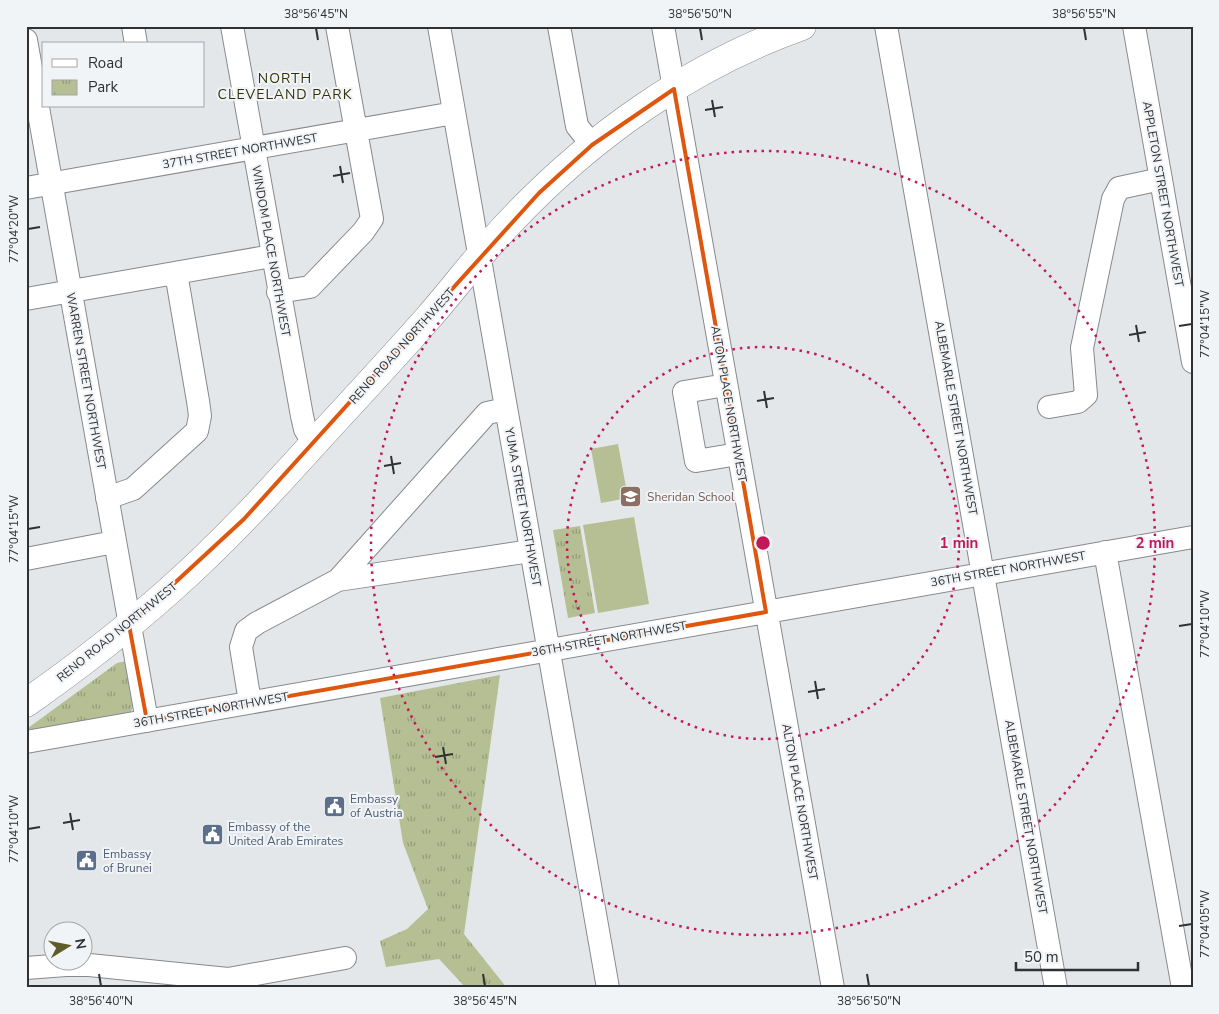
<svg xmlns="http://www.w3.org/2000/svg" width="1219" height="1014" font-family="'Nunito Sans',sans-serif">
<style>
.green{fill:#b6be94}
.park{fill:url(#park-tufts)}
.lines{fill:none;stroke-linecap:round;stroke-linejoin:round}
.minor-casing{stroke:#868a8d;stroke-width:24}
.major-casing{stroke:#868a8d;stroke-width:29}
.minor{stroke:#fff;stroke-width:22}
.major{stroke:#fff;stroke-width:28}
.marked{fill:none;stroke:#df570e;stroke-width:4;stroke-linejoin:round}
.ticks{fill:none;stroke:#303133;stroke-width:2}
.ring{fill:none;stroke:#c2185b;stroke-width:2.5;stroke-dasharray:2.5 5}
.labels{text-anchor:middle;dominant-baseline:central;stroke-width:4;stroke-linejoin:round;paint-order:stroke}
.street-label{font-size:12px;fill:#303133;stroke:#f0f4f7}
.education-label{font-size:12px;fill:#785e54;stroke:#f0f4f7;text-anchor:start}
.service-label{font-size:12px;fill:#4e5e75;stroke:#f0f4f7;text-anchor:start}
.neighbourhood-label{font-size:14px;letter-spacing:1px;fill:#343208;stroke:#f0f4f7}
.centre{fill:#c2185b;stroke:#f0f4f7;stroke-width:2.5}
.ring-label{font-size:15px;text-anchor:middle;font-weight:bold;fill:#c2185b;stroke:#f0f4f7;stroke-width:4;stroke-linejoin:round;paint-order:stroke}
.neatline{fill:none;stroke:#303133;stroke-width:2}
.ticks-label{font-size:12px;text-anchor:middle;fill:#303133}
</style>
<defs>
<pattern id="park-tufts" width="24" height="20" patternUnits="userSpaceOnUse" patternTransform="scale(1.25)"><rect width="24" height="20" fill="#b6be94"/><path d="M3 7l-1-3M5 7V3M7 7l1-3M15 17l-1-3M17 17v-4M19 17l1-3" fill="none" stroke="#949b79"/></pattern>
</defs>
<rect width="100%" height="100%" fill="#e3e7ea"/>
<path class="green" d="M618 444 628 498 601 503 591 449Z
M634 517 649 604 598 613 583 525Z"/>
<path class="park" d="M580 526 595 613 568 618 553 530Z
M126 661 134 703 131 712 32 732 28 728 117 663Z
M500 675 464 934 507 988H466L439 959 386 967 380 941 407 929 428 909 403 843 380 698Z"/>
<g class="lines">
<defs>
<path id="minor" d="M133 26 136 44
M232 26 302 416 305 429 314 444
M439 26 608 988
M559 26 577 126 592 145
M663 26 833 988
M886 26 1056 988
M1134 26 1193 362
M26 40 147 721
M26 188 454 113
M278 292 310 287 363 232 372 219 337 26
M26 299 272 256
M726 385 684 392 696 461 738 454
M1049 407 1078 402 1086 395 1082 348 1113 199 1119 188 1161 179
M107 498 133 489 197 431 200 416 198 401 176 273
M1105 552 1183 988
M26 559 114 542
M338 580 487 413 506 409
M250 702 241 647 246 631 257 623 338 580 531 551
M26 742 1193 537
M26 968 66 965H89L228 979 345 958"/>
<path id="major" d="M26 703C76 668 124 631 170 590 222 544 269 493 316 441 354 400 392 359 429 317 456 286 481 252 510 222 591 136 690 66 802 26"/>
</defs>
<use href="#minor" class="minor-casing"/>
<use href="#major" class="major-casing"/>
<use href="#minor" class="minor"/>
<use href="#major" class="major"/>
</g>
<path class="marked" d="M674 89 766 612 147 721 129 625 244 519 539 193 592 145Z"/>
<path class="ticks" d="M316 28 318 40M700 28 702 40M1084 28 1086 40M712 100 715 117M705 110 723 107M340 166 343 183M333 176 350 173M28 229 40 227M1136 325 1139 342M1179 326 1192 324M1129 335 1146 332M764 391 767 408M757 401 774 398M391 456 394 474M384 466 401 463M28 529 40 527M1179 626 1192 624M815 681 818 699M808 692 825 689M443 747 446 764M435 757 453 754M70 813 73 830M63 823 80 820M28 829 40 827M1179 926 1192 924M99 974 101 986M483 974 485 986M867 974 869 986"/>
<g class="ring">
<circle cx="763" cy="543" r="196"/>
<circle cx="763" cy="543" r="392"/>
</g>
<defs>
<symbol id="school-square" viewBox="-11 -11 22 22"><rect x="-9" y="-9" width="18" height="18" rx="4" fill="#8d6e63" stroke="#f0f4f7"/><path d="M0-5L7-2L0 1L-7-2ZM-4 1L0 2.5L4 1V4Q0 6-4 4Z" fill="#fff"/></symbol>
<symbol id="civic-square" viewBox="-11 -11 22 22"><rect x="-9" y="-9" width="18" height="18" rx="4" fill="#5c6f8a" stroke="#f0f4f7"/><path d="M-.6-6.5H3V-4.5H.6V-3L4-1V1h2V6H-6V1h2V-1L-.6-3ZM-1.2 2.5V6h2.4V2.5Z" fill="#fff"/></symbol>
</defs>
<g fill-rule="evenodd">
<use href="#school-square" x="618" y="484" width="25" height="25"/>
<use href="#civic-square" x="322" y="794" width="25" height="25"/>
<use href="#civic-square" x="200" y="822" width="25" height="25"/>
<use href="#civic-square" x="74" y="848" width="25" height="25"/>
</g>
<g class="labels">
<g class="street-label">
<text transform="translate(240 151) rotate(-10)">37TH STREET NORTHWEST</text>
<text transform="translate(1163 194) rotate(80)">APPLETON STREET NORTHWEST</text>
<text transform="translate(271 251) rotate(80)">WINDOM PLACE NORTHWEST</text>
<text transform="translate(402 346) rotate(-48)">RENO ROAD NORTHWEST</text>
<text transform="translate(86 381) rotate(80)">WARREN STREET NORTHWEST</text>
<text transform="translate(729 404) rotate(80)">ALTON PLACE NORTHWEST</text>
<text transform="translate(956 418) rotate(80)">ALBEMARLE STREET NORTHWEST</text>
<text transform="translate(523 507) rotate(80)">YUMA STREET NORTHWEST</text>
<text transform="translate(1008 569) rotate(-10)">36TH STREET NORTHWEST</text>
<text transform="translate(117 632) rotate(-39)">RENO ROAD NORTHWEST</text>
<text transform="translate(609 639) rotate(-10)">36TH STREET NORTHWEST</text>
<text transform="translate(211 710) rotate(-10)">36TH STREET NORTHWEST</text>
<text transform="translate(800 802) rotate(80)">ALTON PLACE NORTHWEST</text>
<text transform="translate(1026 817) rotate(80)">ALBEMARLE STREET NORTHWEST</text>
</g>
<g class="education-label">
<text x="647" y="497">Sheridan School</text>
</g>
<g class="service-label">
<text x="350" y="799">Embassy<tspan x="350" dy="14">of Austria</tspan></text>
<text x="228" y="827">Embassy of the<tspan x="228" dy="14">United Arab Emirates</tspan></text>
<text x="103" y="854">Embassy<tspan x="103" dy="14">of Brunei</tspan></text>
</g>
<g class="neighbourhood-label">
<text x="285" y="78">NORTH<tspan x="285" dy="16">CLEVELAND PARK</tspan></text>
</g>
</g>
<circle cx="763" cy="543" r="8" class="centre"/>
<g class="ring-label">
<text x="959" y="548">1 min</text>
<text x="1155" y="548">2 min</text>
</g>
<rect width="1219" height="1014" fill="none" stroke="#f0f4f7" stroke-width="55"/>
<rect x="42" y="42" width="162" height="65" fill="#f0f4f7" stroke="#a3a6a9"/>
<rect x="52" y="59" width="25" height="8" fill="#ffffff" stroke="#a3a6a9"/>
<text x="88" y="68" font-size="15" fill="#303133">Road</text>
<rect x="52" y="80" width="25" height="15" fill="url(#park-tufts)" stroke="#a3a6a9"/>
<text x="88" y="92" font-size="15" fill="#303133">Park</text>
<g transform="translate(68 946) rotate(80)"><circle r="24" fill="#f0f4f7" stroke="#a3a6a9"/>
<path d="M0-4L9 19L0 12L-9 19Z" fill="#5e5d2a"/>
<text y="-8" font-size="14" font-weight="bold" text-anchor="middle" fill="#303133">N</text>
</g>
<path d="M1016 962v8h122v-8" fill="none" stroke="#303133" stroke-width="2.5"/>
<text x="1024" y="962" font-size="15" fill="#303133" stroke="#f0f4f7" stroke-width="4" paint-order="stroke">50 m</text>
<rect x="28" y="28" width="1164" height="958" class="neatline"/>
<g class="ticks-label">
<text x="316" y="18">38°56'45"N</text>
<text x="700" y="18">38°56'50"N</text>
<text x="1084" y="18">38°56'55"N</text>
<text transform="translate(14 229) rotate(-90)" y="4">77°04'20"W</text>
<text transform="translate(1205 324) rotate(-90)" y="4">77°04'15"W</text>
<text transform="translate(14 529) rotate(-90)" y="4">77°04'15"W</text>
<text transform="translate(1205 624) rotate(-90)" y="4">77°04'10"W</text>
<text transform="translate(14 829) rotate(-90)" y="4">77°04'10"W</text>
<text transform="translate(1205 924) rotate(-90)" y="4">77°04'05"W</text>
<text x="101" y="1005">38°56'40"N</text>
<text x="485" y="1005">38°56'45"N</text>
<text x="869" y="1005">38°56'50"N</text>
</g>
</svg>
